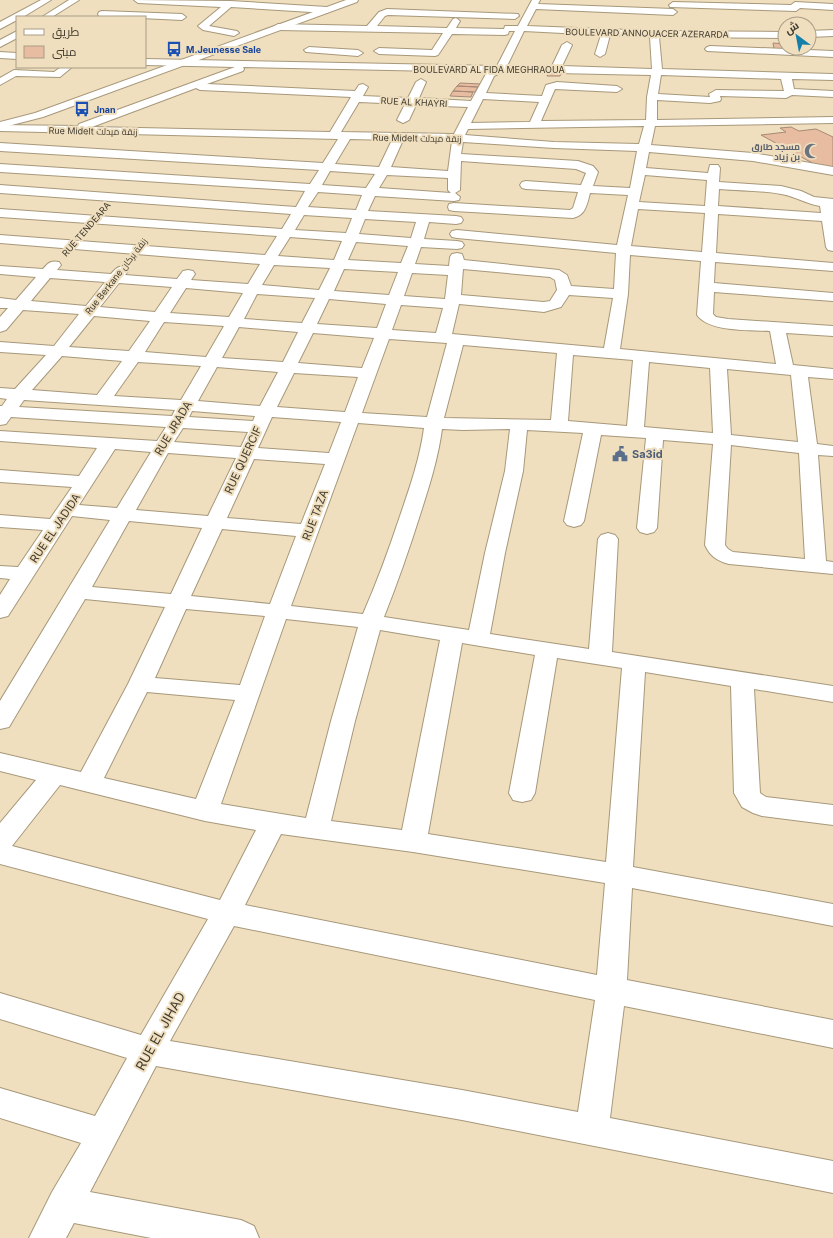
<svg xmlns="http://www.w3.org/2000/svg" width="833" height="1238" font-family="Inter,Cairo,sans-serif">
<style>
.building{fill:#e7bca0;stroke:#a78976}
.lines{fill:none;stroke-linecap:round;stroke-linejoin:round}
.street-casing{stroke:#a7987a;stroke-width:2}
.secondary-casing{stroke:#a7987a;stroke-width:2}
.street{fill:#fff;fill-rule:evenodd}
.secondary{fill:#fff;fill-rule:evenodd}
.labels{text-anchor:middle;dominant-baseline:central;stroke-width:4;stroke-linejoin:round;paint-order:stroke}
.far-street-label{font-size:9px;fill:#413b2e;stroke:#efdfbf}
.far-transit-label{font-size:9px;font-weight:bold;fill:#164399;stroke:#efdfbf;text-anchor:start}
.far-worship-label{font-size:9px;font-weight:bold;fill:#5b616d;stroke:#efdfbf;text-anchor:end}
.street-label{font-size:11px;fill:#413b2e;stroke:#efdfbf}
.service-label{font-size:11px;font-weight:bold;fill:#4e5e75;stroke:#efdfbf;text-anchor:start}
.near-street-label{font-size:13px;fill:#413b2e;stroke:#efdfbf}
</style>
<rect width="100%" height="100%" fill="#efdfbf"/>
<path class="building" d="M773 43 785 44V48H791L792 50 774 49Z
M549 70 562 71 560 76H547Z
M460 83 481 84 478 87 457 86Z
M457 86 478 87 475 92 453 91Z
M453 91 473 92 471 97 450 96Z
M791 127 799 131 816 129 833 137V169L816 165 761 135 786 132 780 128Z"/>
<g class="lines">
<defs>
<path id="street" d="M41 0H51L23 17H17V20L0 29V22Z
M69 0H79L52 17H42Z
M134 0 230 1 327 7 331 10 327 13 231 7 209 26 237 31 239 33 234 36 203 30 198 26 221 7 138 3Z
M532 0H540L538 4 673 9 677 12 673 15 536 9 527 26 654 31 785 32V38L659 37 662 69 833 74V80L792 79 794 89 833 91V97L792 95 786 98 720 96 721 99 720 101 710 103 657 100V120L833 117V123L655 126 651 145 753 153 833 167V175L753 161 649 152 646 168 708 173 710 165H718L720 168 719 182 781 186 801 191 814 197 833 199V251L828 250 826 247 822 221 718 214 716 253 833 263V271L715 262 714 283 833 293V301L714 292 713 314 716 317 728 319 833 326V336L786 333 793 365 833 369V379L808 377 817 444 833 446V456L818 455 826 561 833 562V574L729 564C717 561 710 556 705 545L713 444 663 440 657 528 654 532 647 534 640 532 637 528 646 438 601 435 584 521 581 525 574 527 567 525 564 521 583 433 527 430 523 471 505 553 490 634 589 649 598 539 601 535 608 533 615 535 618 539 612 652 833 686V702L754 689 760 793 766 797 833 805V825L762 816 753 813 742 807 734 793 731 686 645 672 633 867 833 904V926L632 888 627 980 833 1020V1048L624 1006 610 1118 833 1161V1193L462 1120 156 1066 90 1192 241 1220 254 1226 259 1238H151L74 1223 66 1238H29L52 1192 81 1143 0 1118V1088L95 1116 127 1058 0 1019V993L141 1035 208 919 0 864V823L36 780 0 771V753L81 772 128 684 165 607 85 599 9 727 0 729V701L110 520 72 516 8 616 0 618V595L10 579 0 578V566L18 567 43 530 0 527V515L50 519 72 487 0 482V470L79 476 97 448 0 441V431L157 441 166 427 11 417 6 424 0 425V406H2L7 399 0 398V388L15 389 46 355 0 352V342L54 346 79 314 23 310 6 330 0 332V317L8 308H0V298L16 300 36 277 0 274V266L43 269C48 263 51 260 59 262L61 265 57 270 111 274C116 268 119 265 127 267L129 270 125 275 177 279 183 271 188 270 193 271 195 274 191 280 248 284 260 264 0 243V235L265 255 277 236 0 217V209L282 229 291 214 0 193V185L296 207 305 191 0 172V164L310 184 319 170 0 151V143L323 163 338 139 0 131V125L78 126 79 124 235 67 145 65V59L497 66 515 31H509L508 34 505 35 452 34 438 55 435 56 379 54 374 51 379 48 432 50 443 33 278 30 273 27 278 24 367 26 379 12 387 9 518 14 519 16 515 19 388 15 385 16 377 26 447 28 453 19 456 18 460 21 456 28 504 29 505 26H518ZM524 31 601 35 595 54 600 57 605 54 610 35 650 37 652 69 562 66 572 45 567 42 562 45 552 66H507ZM243 67 487 72 471 101 419 98 426 82 421 79 416 82 408 98 363 96 368 87 363 84 359 85 355 91 207 84 243 71 244 69ZM502 72 651 75 647 97 646 120 541 121 555 89 617 92 622 89 617 86 557 82 546 85 542 96 486 93 494 76ZM661 75 781 79 784 91 716 90 709 94 710 97 658 94ZM196 88 200 90 351 97 330 132 92 127ZM483 99 539 102 530 122 471 123ZM359 102 405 104 397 120 403 123 409 120 416 105 468 107 454 134 341 132ZM644 126 639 144 554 142 465 135 468 129ZM350 139 392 140 379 167 335 164ZM403 140 452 141 448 171 391 167ZM463 142 554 148 637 151 630 188 593 186 598 172 593 166 578 161 461 154ZM461 161 576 169 586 173 581 185 526 181 522 182 520 185 522 188 526 189 578 192 573 208 570 210 454 203 449 204 448 207 449 210 454 211 573 218C586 215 587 204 590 193L628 195 617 245 457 230 452 231 450 234 452 237 457 238 616 253 614 289 571 286 567 275 559 270 464 260 462 254 457 253 452 254 450 257 449 266 415 264 421 247 457 249 462 248 464 245 462 242 457 241 424 239 429 222 456 224 461 223 463 220 461 217 456 216 368 211 375 196 454 201 459 200 460 197 455 193 460 190ZM330 171 375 174 366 188 322 185ZM387 175 448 178V190L451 193 379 188ZM645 175 707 180 705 206 639 202ZM719 189C739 191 761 190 781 194 795 196 806 204 820 206L821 213 718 206ZM318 192 362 195 356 210 308 207ZM638 209 705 213 702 252 631 246ZM304 215 352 218 346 233 295 230ZM365 219 416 222 411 238 359 234ZM290 237 342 241 334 260 278 256ZM356 242 408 246 401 263 348 260ZM630 255 701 261 697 315C709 332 750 330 770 331L776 364 620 349 628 294ZM274 265 330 268 319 290 262 285ZM344 269 398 272 389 295 334 291ZM463 269 550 277 555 280 557 290 550 301 544 302 461 295ZM412 273 448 275 445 299 404 296ZM50 278 105 282 86 306 31 301ZM119 283 172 287 155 312 100 307ZM186 288 243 293 229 317 170 313ZM257 294 315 298 302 323 244 319ZM569 295 613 298 604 348 452 334 459 304 544 312 561 307ZM329 299 386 304 377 328 317 324ZM401 305 443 308 436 333 392 330ZM94 316 150 321 129 351 69 347ZM164 322 224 326 206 357 145 352ZM239 327 298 332 283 362 222 358ZM313 333 374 338 362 368 298 363ZM389 339 447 343 427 417 362 413ZM463 345 557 353 551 420 444 418ZM573 355 633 360 627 426 568 421ZM62 356 122 361 97 395 32 390ZM138 362 201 366 181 400 114 396ZM649 362 710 368 713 433 644 427ZM217 367 278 372 260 406 198 401ZM727 369 791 375 798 442 731 435ZM294 373 358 377 345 412 277 407ZM24 400 175 410 172 416 19 407ZM192 411 255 416 253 421 189 417ZM272 417 341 422 329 453 258 448ZM358 423 424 428C420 458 410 487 400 516 389 549 377 582 363 614L291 606ZM183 428 248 432 241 447 174 442ZM442 429 463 430 510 429 505 471 485 553 469 630 384 617C397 584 409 550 420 515 429 487 438 459 442 429ZM731 445 799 453 805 559 733 552 728 549 725 545ZM115 449 151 452 117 508 79 505ZM168 453 236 458 208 516 136 510ZM254 459 325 464 301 524 227 518ZM129 521 202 528 171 594 92 587ZM222 529 296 536 270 604 191 596ZM186 609 265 616 240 685 155 678ZM286 619 358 627 331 721 306 818 221 804ZM380 630 440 640 402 830 331 821 355 721ZM462 643 535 655 509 793 513 800 522 802 531 800 535 793 557 658 622 668 606 862 428 834ZM147 692 235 700 196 799 104 778ZM60 785 205 821 256 830 220 900 12 846ZM281 834 413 852 605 883 597 975 245 905ZM234 926 595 1000 578 1112 462 1090 170 1041Z
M673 2 791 5 795 2 833 4V10L800 8 796 11 670 7 669 5Z
M102 11 182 14 186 17 182 20 99 16 98 14 99 12Z
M833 30V36L809 37V31Z
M17 31V38L0 47V40Z
M710 46 833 51V57L707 51 705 49 707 47Z
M309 47 358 50 363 53 358 56 306 52 304 50Z
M0 52 17 53V59L0 58Z
M61 67H72L60 77 16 76 0 85V78L14 70 54 72Z"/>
<path id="secondary" d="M346 0H358L357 2 43 117 0 128V122L35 113Z"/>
</defs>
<use href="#street" class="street-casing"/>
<use href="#secondary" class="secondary-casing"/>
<use href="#street" class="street"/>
<use href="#secondary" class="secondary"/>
</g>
<defs>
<symbol id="bus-bare" viewBox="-9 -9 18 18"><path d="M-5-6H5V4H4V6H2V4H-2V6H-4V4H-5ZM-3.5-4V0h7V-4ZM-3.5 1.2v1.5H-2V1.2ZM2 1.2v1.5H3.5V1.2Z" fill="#1a4fb4" stroke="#efdfbf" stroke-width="2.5" paint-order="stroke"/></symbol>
<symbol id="mosque-bare" viewBox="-9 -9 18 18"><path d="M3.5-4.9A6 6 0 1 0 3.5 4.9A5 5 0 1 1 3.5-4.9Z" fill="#6b7280" stroke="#efdfbf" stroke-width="2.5" paint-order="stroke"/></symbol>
<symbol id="civic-bare" viewBox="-9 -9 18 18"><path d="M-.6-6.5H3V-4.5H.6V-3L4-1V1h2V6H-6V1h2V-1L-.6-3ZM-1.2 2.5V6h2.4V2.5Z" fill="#5c6f8a" stroke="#efdfbf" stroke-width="2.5" paint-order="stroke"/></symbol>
</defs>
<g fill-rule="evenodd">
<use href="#bus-bare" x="163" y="38" width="22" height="22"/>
<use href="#bus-bare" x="71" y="98" width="22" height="22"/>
<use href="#mosque-bare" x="801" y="140" width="22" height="22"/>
<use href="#civic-bare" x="609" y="443" width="22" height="22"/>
</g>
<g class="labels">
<g class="far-street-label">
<text transform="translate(647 33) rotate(1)">BOULEVARD ANNOUACER AZERARDA</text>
<text x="489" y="69">BOULEVARD AL FIDA MEGHRAOUA</text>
<text transform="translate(414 102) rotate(3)">RUE AL KHAYRI</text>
<text transform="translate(93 131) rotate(1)">Rue Midelt زنقة ميدلت</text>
<text transform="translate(417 138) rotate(1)">Rue Midelt زنقة ميدلت</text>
<text transform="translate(86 229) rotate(-49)">RUE TENDEARA</text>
<text transform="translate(116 276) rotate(-52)">Rue Berkane زنقة بركان</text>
</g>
<g class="far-transit-label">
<text x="186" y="49">M.Jeunesse Sale</text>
<text x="94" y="109">Jnan</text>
</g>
<g class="far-worship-label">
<text x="800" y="146">مسجد طارق<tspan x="800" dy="10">بن زياد</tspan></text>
</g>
<g class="street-label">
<text transform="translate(173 428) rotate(-59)">RUE JRADA</text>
<text transform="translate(243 460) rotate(-65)">RUE QUERCIF</text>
<text transform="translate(315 515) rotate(-69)">RUE TAZA</text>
<text transform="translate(55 528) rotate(-56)">RUE EL JADIDA</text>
</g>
<g class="service-label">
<text x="632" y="454">Sa3id</text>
</g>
<g class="near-street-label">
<text transform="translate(160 1031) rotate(-61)">RUE EL JIHAD</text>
</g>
</g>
<rect x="16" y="16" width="130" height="52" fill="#efdfbf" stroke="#a99d85"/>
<rect x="24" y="29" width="20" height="6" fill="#ffffff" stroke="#a99d85"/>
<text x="52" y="36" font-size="12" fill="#413b2e">طريق</text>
<rect x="24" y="46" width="20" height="12" fill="#e7bca0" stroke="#a99d85"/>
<text x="52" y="56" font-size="12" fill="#413b2e">مبنى</text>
<g transform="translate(797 36) rotate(328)"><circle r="19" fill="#efdfbf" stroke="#a99d85"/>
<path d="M0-3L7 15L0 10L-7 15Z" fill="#147fa8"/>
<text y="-6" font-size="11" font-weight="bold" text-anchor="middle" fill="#413b2e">ش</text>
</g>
</svg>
